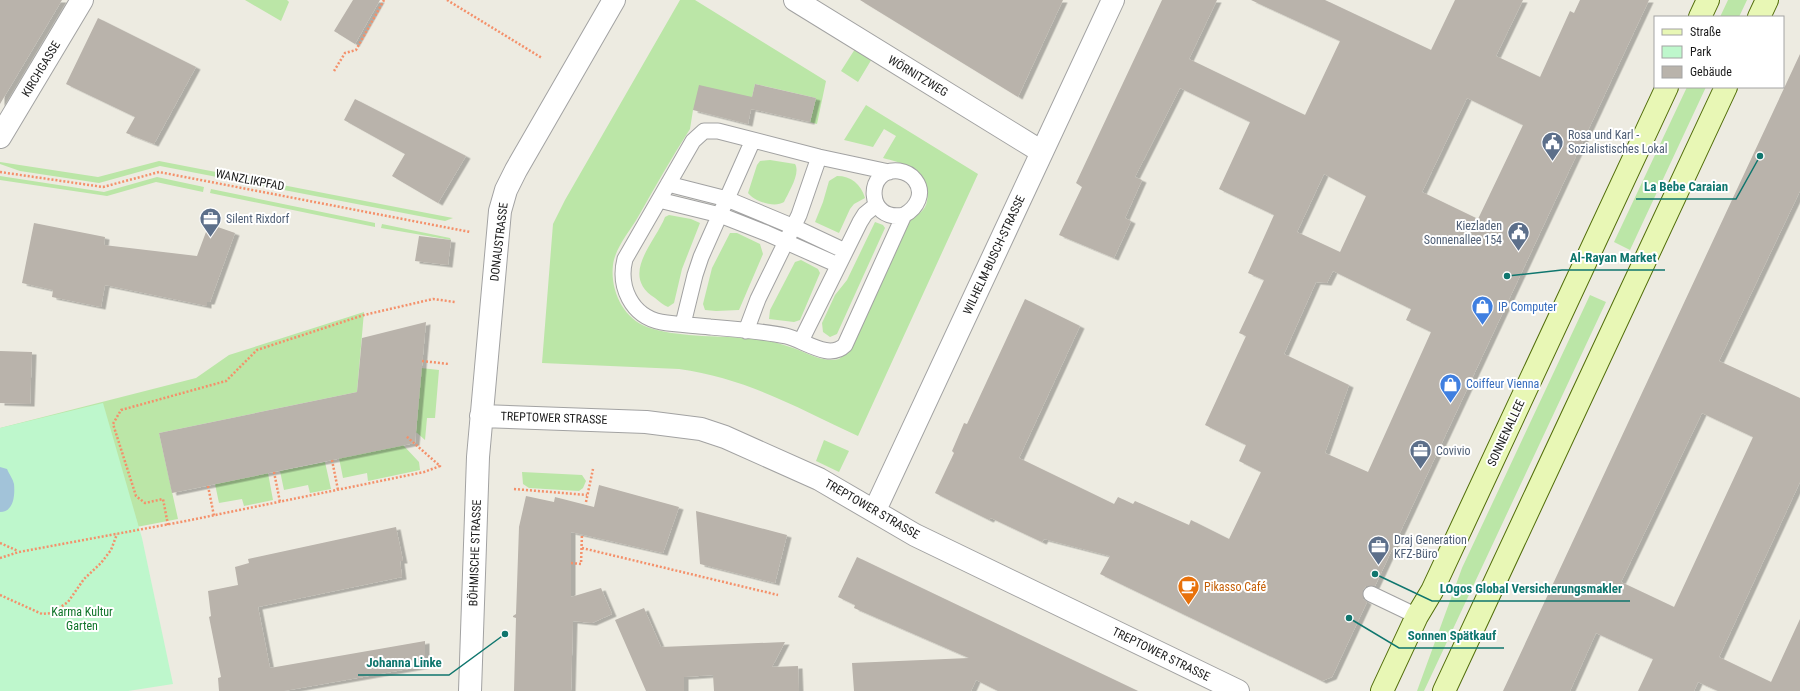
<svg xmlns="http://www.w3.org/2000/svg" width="1800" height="691" font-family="'Roboto Condensed',sans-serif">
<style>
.grass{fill:#bbe6a7}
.park{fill:#bef7cc}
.water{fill:#a2c3d9}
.building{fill:#b9b3ab;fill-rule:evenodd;filter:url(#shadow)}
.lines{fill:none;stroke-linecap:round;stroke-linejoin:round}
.lane-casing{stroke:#a2a2a2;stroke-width:17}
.street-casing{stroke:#a2a2a2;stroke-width:24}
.secondary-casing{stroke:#506c08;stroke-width:24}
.path{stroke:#f4906a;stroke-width:2.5;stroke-dasharray:2 2;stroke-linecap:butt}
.lane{stroke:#fff;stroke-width:15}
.street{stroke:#fff;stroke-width:22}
.secondary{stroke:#e8f7b5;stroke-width:22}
.labels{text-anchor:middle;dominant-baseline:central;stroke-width:4;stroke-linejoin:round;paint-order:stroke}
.street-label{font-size:12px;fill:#1b1b1b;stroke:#fff}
.service-label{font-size:12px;fill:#4e5e75;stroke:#fff;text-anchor:start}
.shop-label{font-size:12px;fill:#366cbe;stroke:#fff;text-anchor:start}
.food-label{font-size:12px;fill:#c56008;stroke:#fff;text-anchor:start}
.park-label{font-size:12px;fill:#0f7429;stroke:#fff}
.leader{fill:none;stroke:#0f766e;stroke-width:1.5}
.callout-dot{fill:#0f766e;stroke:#fff;stroke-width:1.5}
.callout-label{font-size:13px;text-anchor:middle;font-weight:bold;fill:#0f766e;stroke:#fff;stroke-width:4;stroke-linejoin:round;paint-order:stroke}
</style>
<defs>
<filter id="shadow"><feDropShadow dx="4.5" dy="2.5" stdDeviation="0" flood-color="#0004"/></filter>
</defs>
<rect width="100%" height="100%" fill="#edebe1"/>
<path class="grass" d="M245 0H287L289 2 281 21Z
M680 0H695L826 81 817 124 810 122 816 98 755 84 752 97 693 110 690 129C672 157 655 187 638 217 630 231 615 248 613 265 610 290 623 318 647 327 675 337 715 336 746 338 761 339 776 342 790 347 807 352 821 363 839 359L850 350 907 224C912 218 921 214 925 207 928 201 928 194 927 188 921 167 901 163 883 158L896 136 884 129 873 147 844 140 866 105 978 174 858 436C798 408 746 378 679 369L542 363 553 224 565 200Z
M1728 0H1747L1739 17H1720Z
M855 49 873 57 858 82 841 71Z
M1687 87H1706L1630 250 1614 242Z
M770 160 795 164C801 173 788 193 784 202 775 208 755 202 748 193L757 165 760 161Z
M159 161 432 214 453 218 445 221 160 166 99 183 20 171 0 164V162L98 177Z
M0 176 104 192 157 177 204 187 203 192 156 182 107 196 0 180Z
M837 176C851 176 861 184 865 198L854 204 850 209 839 233 815 222 823 202 829 181Z
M211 189 375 223V227L210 193Z
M669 215 691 219 700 223 682 269 674 303 668 307C663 305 659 301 655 298 619 275 655 243 665 217Z
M875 222 883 225 885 228 837 334 830 337 823 332 822 323 835 295 847 280Z
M382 224 450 238 451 240 381 228Z
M730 233H737L760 244 763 254 739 310 716 311 705 310 703 304 712 268Z
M801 260 818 269 820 273 800 320 794 322 769 319 770 310 795 262Z
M1590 295 1606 302 1424 691H1417L1462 568Z
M364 312 357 392 159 433 178 519 116 531 0 428 196 378 229 355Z
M421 368 439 370 435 418H427L425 440 416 432Z
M824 440 849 451 839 472 816 461Z
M403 445 419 462 420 470 368 481 367 473 343 478 339 458Z
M325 462 331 489 310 493 308 485 284 490 280 471Z
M522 472 582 475 586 481 583 488 579 491 529 488 523 484Z
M268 473 273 500 244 506 242 499 219 503 215 484Z"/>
<path class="park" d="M103 403 142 538 173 684 128 691H0V428Z"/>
<path class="water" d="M0 467 7 469C9 474 13 479 14 484 15 495 14 512 0 512Z"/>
<path class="building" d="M0 0H62L0 104Z
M353 0H380L355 44 334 31Z
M860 0H1063L1018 97Z
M1162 0H1217L1189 59 1305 115 1340 41 1251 0H1325L1431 50 1455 0H1523L1496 56 1540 77 1570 11 1574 13 1580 0H1649L1375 586H1366L1363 590V599L1367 602 1332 677 1322 681 1100 574 1110 556 1044 539 1042 542 991 518 989 520 935 493 954 453 952 451 964 423 967 424 1025 299 1080 326 1019 458 1114 504 1118 497 1133 504 1135 501 1189 525 1191 520 1229 539 1261 472 1239 461 1246 445 1205 425 1246 336 1239 333 1264 280 1248 273 1274 215 1219 189 1250 122 1180 88 1135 177 1142 180 1125 218 1131 221 1114 258 1059 235 1082 187 1076 183ZM1467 98 1523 125 1478 219 1422 192ZM1324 174 1366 196 1340 252 1297 232ZM1333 271 1411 309 1406 320 1431 332 1368 472 1325 453 1349 385 1284 354 1316 282 1327 283Z
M98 18 196 67 154 144 126 133 135 117 66 84Z
M1800 54V191L1719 361 1800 398V482L1719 657 1771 682 1800 619V691H1718L1698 682 1694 691H1638L1653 659 1596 633 1570 691H1503ZM1702 413 1753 437 1674 607 1621 582Z
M755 84 816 98 810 122 751 109 748 124 693 110 699 85 752 97Z
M355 99 466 156 438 203 392 176 405 154 344 120Z
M34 223 105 237 104 245 197 256 209 224 235 233 210 302H207V306L105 285 101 307 52 297 53 290 22 283Z
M419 236 451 240 448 265 415 261Z
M426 322 415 443 172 493 159 433 357 392 362 338Z
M0 351 32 352 30 404 0 403Z
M599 485 679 507 663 553 571 532V597L601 588 612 614 592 623 573 621 571 691H514L516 618 513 617V616L516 614 519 527 526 496 554 502 555 497 594 507Z
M696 511 787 535 775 583 700 564Z
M396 527 403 561H400L402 577 258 607 270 668 425 641V666L284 691H219L218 678 221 677 209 617 211 616 208 591 238 585 235 567 249 563 248 559Z
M857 557 968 610 1138 691H998L976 680 971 691H854L852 663 969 658 854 608 855 605 838 597Z
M644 608 661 647 785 642 772 667 798 666 799 691H714L713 675 684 677V691H646L615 620Z"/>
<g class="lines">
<defs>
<path id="lane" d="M889 172 819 157 718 131H704L693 141 625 259C618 286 631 316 661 322 677 325 694 325 710 327 735 329 761 331 786 336 804 340 829 361 845 345L904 215C917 208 925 193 915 180 911 175 906 172 899 171 865 167 865 223 904 215
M668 184 727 199 794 227 845 251
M659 200 720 215 766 233 838 265
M683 324 695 275 701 257 753 140
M746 331 758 299 799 215 819 157
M801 341 860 222 865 214 876 205
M1371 594 1417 616"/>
<path id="street" d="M795 0 1042 152
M0 137 82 0
M481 416 646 422 701 429 725 437 819 479 915 535 1238 691
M875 510 1113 0
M470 691 478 457 500 211 506 190 516 170 614 0"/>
<path id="secondary" d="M1700 17 1708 0
M1759 17 1767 0
M1382 691 1417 616 1432 591 1667 87
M1444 691 1726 87"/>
</defs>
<use href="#lane" class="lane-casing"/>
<use href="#street" class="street-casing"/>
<use href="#secondary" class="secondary-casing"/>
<path class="path" d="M447 0 542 58
M334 71 345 53 356 50 384 0
M0 172 103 187 159 172 470 232
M422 361 449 364
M332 460 338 490
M274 472 280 502
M208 486 214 516
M514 489 587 495
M586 502 593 469
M168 525 163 499 145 503 136 496 113 424 121 410 226 381 257 350 364 315 433 299 455 302
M0 543 18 551
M582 548 778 595
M0 558 19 552 186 521 424 472 440 466 406 436
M571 563 581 564 582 534
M0 595 42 614 52 613 68 602 84 579 101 563 111 550 117 534"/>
<use href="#lane" class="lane"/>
<use href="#street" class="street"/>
<use href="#secondary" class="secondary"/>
</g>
<defs>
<symbol id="civic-pin" viewBox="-11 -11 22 30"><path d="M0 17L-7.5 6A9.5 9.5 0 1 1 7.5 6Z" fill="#5c6f8a" stroke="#fff"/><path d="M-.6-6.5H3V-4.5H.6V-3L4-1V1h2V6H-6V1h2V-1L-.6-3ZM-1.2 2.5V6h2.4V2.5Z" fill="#fff"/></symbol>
<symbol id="office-pin" viewBox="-11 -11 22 30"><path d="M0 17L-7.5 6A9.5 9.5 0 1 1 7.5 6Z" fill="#5c6f8a" stroke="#fff"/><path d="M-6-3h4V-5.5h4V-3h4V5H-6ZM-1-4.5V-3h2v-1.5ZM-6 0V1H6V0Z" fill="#fff"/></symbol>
<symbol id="shop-pin" viewBox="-11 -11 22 30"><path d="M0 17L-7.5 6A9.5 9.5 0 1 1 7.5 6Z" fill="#3f7fe0" stroke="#fff"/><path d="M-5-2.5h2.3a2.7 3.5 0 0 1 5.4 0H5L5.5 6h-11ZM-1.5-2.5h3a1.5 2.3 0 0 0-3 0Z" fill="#fff"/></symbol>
<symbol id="cafe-pin" viewBox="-11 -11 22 30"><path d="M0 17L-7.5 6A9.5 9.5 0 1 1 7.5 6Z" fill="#e8710a" stroke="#fff"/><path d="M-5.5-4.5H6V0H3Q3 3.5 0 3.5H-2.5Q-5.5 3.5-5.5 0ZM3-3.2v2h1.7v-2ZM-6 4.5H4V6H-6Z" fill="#fff"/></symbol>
</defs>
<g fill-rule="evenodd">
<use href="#civic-pin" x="1540" y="130" width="25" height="34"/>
<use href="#office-pin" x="198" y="206" width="25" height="34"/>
<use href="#civic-pin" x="1506" y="220" width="25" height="34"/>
<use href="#shop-pin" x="1470" y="294" width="25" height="34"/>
<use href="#shop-pin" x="1438" y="372" width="25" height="34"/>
<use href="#office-pin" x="1408" y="438" width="25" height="34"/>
<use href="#office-pin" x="1366" y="534" width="25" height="34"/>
<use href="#cafe-pin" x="1176" y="574" width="25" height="34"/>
</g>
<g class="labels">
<g class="street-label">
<text transform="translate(41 69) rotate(-59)">KIRCHGASSE</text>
<text transform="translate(918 76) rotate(31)">WÖRNITZWEG</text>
<text transform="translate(250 180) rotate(11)">WANZLIKPFAD</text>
<text transform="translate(499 242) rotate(-83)">DONAUSTRASSE</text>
<text transform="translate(994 255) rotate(-65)">WILHELM-BUSCH-STRASSE</text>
<text transform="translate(554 418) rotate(2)">TREPTOWER STRASSE</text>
<text transform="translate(1506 433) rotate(-65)">SONNENALLEE</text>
<text transform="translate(872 509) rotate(30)">TREPTOWER STRASSE</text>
<text transform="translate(475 553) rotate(-88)">BÖHMISCHE STRASSE</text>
<text transform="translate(1161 654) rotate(26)">TREPTOWER STRASSE</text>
</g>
<g class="service-label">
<text x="1568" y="135">Rosa und Karl -<tspan x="1568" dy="14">Sozialistisches Lokal</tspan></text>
<text x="226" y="219">Silent Rixdorf</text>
<text x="1502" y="226" text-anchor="end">Kiezladen<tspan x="1502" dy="14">Sonnenallee 154</tspan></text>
<text x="1436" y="451">Covivio</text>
<text x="1394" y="540">Draj Generation<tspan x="1394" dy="14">KFZ-Büro</tspan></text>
</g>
<g class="shop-label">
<text x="1498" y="307">IP Computer</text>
<text x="1466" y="384">Coiffeur Vienna</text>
</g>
<g class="food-label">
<text x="1204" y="587">Pikasso Café</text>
</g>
<g class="park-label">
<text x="82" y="612">Karma Kultur<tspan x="82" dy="14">Garten</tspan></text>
</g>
</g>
<path class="leader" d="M1760 156L1736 199H1636M1507 276L1562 270H1665M1375 574L1432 601H1630M1349 618L1399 648H1504M505 634L449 675H358"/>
<g class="callout-dot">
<circle cx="1760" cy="156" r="4"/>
<circle cx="1507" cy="276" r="4"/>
<circle cx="1375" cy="574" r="4"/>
<circle cx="1349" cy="618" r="4"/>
<circle cx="505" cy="634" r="4"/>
</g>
<g class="callout-label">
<text x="1686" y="191">La Bebe Caraian</text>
<text x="1613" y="262">Al-Rayan Market</text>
<text x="1531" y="593">LOgos Global Versicherungsmakler</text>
<text x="1452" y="640">Sonnen Spätkauf</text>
<text x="404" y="667">Johanna Linke</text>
</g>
<rect x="1654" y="16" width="130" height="72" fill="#ffffff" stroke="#a4a4a4"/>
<rect x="1662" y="29" width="20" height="6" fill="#e8f7b5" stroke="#a4a4a4"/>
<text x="1690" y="36" font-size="12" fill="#1b1b1b">Straße</text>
<rect x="1662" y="46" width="20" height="12" fill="#bef7cc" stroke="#a4a4a4"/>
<text x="1690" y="56" font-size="12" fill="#1b1b1b">Park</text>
<rect x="1662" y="66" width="20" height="12" fill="#b9b3ab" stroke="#a4a4a4"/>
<text x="1690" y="76" font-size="12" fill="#1b1b1b">Gebäude</text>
</svg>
